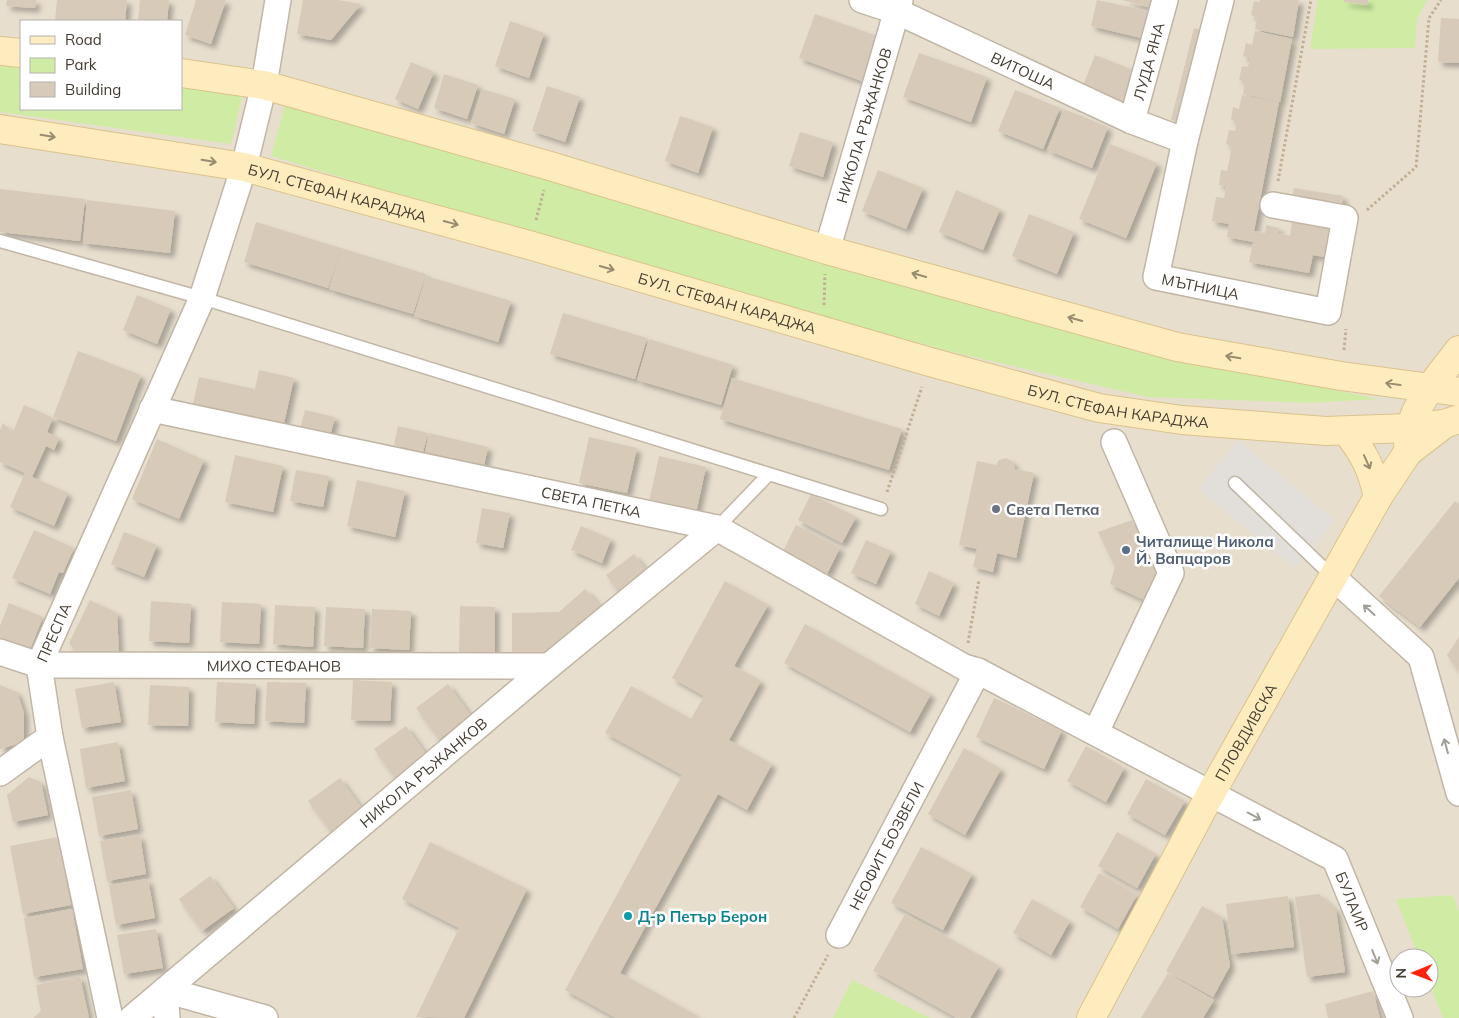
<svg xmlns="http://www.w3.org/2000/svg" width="1459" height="1018" font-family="Mulish,sans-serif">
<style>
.residential{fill:#e7dece;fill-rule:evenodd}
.green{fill:#d0eca4}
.parking{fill:#e2deda}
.building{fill:#d8cab8;filter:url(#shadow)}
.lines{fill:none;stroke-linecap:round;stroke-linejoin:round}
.lane-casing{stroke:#c1b6a5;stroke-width:15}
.street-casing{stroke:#c1b6a5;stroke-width:28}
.secondary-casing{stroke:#dbc28c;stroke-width:30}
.path{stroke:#c2ae92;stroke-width:3;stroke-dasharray:2.5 2.5;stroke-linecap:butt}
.lane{stroke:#fff;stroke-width:12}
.street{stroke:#fff;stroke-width:25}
.secondary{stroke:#ffecbe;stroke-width:28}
.oneway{stroke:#988b70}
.oneway2{stroke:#a29e98}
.worship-dot{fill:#6b7280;stroke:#fff;stroke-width:2}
.service-dot{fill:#5c6f8a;stroke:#fff;stroke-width:2}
.culture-dot{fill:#0f9aa8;stroke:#fff;stroke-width:2}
.labels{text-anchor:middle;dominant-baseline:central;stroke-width:5;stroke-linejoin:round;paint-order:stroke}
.street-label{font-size:15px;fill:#443c31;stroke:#fff}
.worship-label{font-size:15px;font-weight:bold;fill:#5b616d;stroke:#fff;text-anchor:start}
.service-label{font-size:15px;font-weight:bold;fill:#4e5e75;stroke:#fff;text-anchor:start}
.culture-label{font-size:15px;font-weight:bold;fill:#0d838f;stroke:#fff;text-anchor:start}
</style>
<defs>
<filter id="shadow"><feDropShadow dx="4.5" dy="4.5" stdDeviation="2.5" flood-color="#0004"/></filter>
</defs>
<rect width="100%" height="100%" fill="#f3ece0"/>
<path class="residential" d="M0 0H1459V1018H0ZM21 21H181V109H21ZM1399 958H1429V988H1399Z"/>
<path class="green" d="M1318 0H1427L1417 19 1415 48 1310 49Z
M0 63 21 66V109H181V85L243 92 231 144 0 112Z
M286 102 1156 352 1378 399 1309 403 1148 397 948 351 528 234 271 156Z
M1453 895 1459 912V1018H1443L1429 983V958H1419L1396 899Z
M852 980 930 1018H833Z"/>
<path class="parking" d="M1238 441 1335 520 1295 568 1198 489Z"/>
<path class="building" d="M7 0H36L35 8 6 6Z
M57 0H127L125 21H55Z
M140 0H169L167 21H138Z
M196 0H226L211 44 185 35Z
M303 0H338L361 4 331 40 297 34Z
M1097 0 1148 11 1141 38 1091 26Z
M1122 0H1154L1152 8Z
M1260 0H1299L1293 37 1255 29 1257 17 1251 15 1254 1 1260 2Z
M1344 0H1368V5L1344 2Z
M815 14 883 38 867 83 799 58Z
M1441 18 1459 19V63L1438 62Z
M510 21 544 33 529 78 495 66Z
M1194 28 1206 31 1183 123 1171 120Z
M1255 31 1292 39 1280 102 1243 94 1245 82 1239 80 1242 66 1248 67 1250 58 1243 56 1246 43 1252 45Z
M919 53 987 77 971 122 903 97Z
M1095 55 1138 72 1126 105 1082 88Z
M411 62 434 72 418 109 395 99Z
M444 74 478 85 467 119 434 108Z
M547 86 580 97 565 142 532 131Z
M482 89 515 99 504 134 471 123Z
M1015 90 1060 108 1043 149 998 131Z
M1242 95 1279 102 1254 231 1265 233 1266 225 1279 228 1278 233 1290 236 1292 222 1335 230 1330 258 1313 255 1309 273 1249 262 1253 242 1227 237 1229 224 1212 221 1216 197 1224 198 1226 186 1219 185 1221 170 1227 171 1230 157 1232 146 1226 144 1229 130 1235 131 1237 121 1231 120 1233 107 1239 109Z
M1064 109 1108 127 1092 168 1047 150Z
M680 116 713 127 698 173 665 161Z
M800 132 833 142 823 177 789 166Z
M1110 144 1157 163 1126 238 1079 219Z
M878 170 923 188 906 229 862 211Z
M1294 188 1343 196 1341 210 1291 202Z
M0 189 85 199 80 241 0 232Z
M956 190 1000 209 983 250 939 232Z
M87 200 175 211 170 253 83 243Z
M1029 214 1074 232 1057 274 1012 256Z
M256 222 426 274 413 314 329 289 340 252 328 288 244 262Z
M426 276 511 301 498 342 414 316Z
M137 295 171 309 157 344 123 330Z
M563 313 647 338 635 379 550 354Z
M649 339 733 365 721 405 637 380Z
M78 351 141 375 116 441 53 417Z
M259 370 294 378 283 428 192 408 199 377 255 389Z
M732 378 902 429 889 470 720 419Z
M24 405 53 418 47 432 59 438 54 450 46 446 32 477 68 493 54 526 10 507 25 473 0 462V430L3 423 13 432Z
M305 410 335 417 330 436 300 429Z
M398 426 428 433 423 452 394 445Z
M429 433 488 447 484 466 425 452Z
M589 437 637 448 627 493 579 483Z
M157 439 204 460 179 519 132 499Z
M235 455 283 466 273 512 225 502Z
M659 456 706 467 696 513 649 502Z
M1006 458 1013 462 1015 469 1034 473 1016 558 997 553 993 572 973 567 977 549 959 545 977 461 996 465 999 460Z
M296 470 329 476 323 507 290 501Z
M357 480 405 491 395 537 347 526Z
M811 494 856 517 842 543 798 520Z
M1455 501 1459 504V578L1420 627 1379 596Z
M482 508 510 513 503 548 476 543Z
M1132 520 1157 573 1144 600 1110 584 1115 567 1098 532Z
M796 525 840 548 827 574 783 551Z
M581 526 611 539 602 563 571 550Z
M34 530 74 548 63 573 59 572 50 594 12 578Z
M124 532 157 545 144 577 111 564Z
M866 540 891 551 876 584 851 573Z
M634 554 650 575 622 596 606 575Z
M929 571 954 583 939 616 915 604Z
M725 581 768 605 734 666 761 681 729 740 772 764 747 810 718 794 620 973 701 1018H616L565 990 682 775 605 733 631 686 691 719 704 696 672 678Z
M585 589 604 610 558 652 512 653V613L559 612Z
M90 600 117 613 119 655 79 657 69 643Z
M151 601 191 604 189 643 149 641Z
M222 602 261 604 259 644 220 642Z
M9 603 43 617 29 652 0 640V626Z
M275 605 315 607 313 647 273 644Z
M460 606 495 607V653H459Z
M326 607 365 609 363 648 324 646Z
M372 609 411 611 409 650 370 648Z
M805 624 931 694 910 732 784 663Z
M1459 637V672L1447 655Z
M353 680 392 682 390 721 351 720Z
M114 682 121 722 82 728 75 689Z
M217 682 256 684 254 724 215 722Z
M267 682 306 683 304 723 265 721Z
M448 684 471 716 439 739 416 708Z
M0 685 17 692 24 713V742L0 749Z
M150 685 189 687 188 726 148 725Z
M994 698 1062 730 1044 769 976 737Z
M406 726 429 758 397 781 374 749Z
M118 742 125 781 86 788 80 749Z
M1086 746 1124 768 1106 802 1067 781Z
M964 748 1001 769 965 835 928 814Z
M29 777 41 782 48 815 13 822 7 795Z
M340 778 363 810 332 833 308 801Z
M1146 779 1185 801 1165 835 1127 814Z
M131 790 138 829 99 836 92 797Z
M1117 832 1156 854 1137 888 1098 866Z
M140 835 146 874 107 881 100 841Z
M58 837 71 905 23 914 10 846Z
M430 842 527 889 464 1018 416 1017 459 928 402 899Z
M921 847 972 874 943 930 891 903Z
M1099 873 1137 895 1118 929 1080 907Z
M210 876 234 908 202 931 179 899Z
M148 879 155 918 116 925 109 885Z
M1319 894 1336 910 1345 972 1307 977 1295 897Z
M1288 896 1294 947 1232 954 1226 904Z
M1032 899 1070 921 1051 955 1013 933Z
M1202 906 1222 917 1230 966 1213 997 1166 971Z
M72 909 83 969 34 977 24 918Z
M905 914 999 966 970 1018H957L873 971Z
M156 929 163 968 124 974 117 935Z
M1168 973 1214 1000 1203 1018H1141Z
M80 976 89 1018H33L41 1011 36 985Z
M1373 991 1380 1018H1328L1325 1004Z"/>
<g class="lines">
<defs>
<path id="lane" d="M0 241 202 298 769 474 717 528
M769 474 881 509
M1235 483 1334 578"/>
<g id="street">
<path id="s1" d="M862 0 896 11 1132 121 1185 141"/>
<path id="s2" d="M1221 0 1185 141 1156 277 1328 312 1345 218 1273 205"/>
<path id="s3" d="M1132 121 1165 0"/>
<path id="s4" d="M827 250 900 0"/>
<path id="s5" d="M152 409 717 528 964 667 978 671 1335 859 1400 1018"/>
<path d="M1334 578 1421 657 1459 793"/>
<path id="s6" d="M0 652 39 665 549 666"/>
<path d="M1096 732 1171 573 1114 442"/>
<path d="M0 773 50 737"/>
<path id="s7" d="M839 935 978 671"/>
<path id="s8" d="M110 1018 50 737 39 665 202 298 244 167 264 85 278 0"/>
<path id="s9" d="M132 1018 549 666 717 528"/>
<path d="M167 1018 165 990 265 1018"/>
</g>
<g id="secondary">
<path d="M0 51 21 53"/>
<path d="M181 73 264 85 550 166 827 250 1177 347 1341 376 1459 392"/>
<path id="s10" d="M0 129 244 167 529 245 930 362 1099 408 1182 420 1326 431 1408 428 1444 424 1459 419"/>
<path d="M1346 431C1364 453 1372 469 1378 497"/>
<path d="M1408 443C1409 408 1439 377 1459 350"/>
<path id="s11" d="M1091 1018 1211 793 1378 497 1408 452 1443 425"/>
</g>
</defs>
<use href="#lane" class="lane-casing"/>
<use href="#street" class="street-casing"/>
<use href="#secondary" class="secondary-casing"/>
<path class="path" d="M1278 181 1311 0
M1367 210 1416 167 1429 18 1441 0
M536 220 544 190
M824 305 825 274
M1344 350 1346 329
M887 492 922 387
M968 643 979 580
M794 1018 828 955"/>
<use href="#lane" class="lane"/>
<use href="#street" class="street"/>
<use href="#secondary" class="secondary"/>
</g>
<defs><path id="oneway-shaft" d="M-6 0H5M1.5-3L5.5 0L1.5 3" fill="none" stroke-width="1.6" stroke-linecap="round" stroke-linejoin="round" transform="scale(1.25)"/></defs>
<g class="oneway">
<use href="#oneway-shaft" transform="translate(48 136) rotate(9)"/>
<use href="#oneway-shaft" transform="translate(209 161) rotate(9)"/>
<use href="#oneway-shaft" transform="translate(451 223) rotate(15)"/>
<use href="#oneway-shaft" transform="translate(607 268) rotate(16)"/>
<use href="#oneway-shaft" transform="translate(919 275) rotate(-164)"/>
<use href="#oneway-shaft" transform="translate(1075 319) rotate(-164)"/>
<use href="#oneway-shaft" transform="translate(1233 357) rotate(-170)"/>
<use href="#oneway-shaft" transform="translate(1393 384) rotate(-172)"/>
<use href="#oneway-shaft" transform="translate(1367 462) rotate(66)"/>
</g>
<g class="oneway2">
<use href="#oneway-shaft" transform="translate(1369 610) rotate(-138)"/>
<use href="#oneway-shaft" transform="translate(1446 746) rotate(-105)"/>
<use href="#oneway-shaft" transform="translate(1254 816) rotate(28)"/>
<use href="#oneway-shaft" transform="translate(1375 957) rotate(68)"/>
</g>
<circle class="worship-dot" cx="996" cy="509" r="5"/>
<circle class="service-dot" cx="1126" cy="550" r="5"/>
<circle class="culture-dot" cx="628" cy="916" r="5"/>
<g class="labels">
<g class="street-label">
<text stroke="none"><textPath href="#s3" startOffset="62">ЛУДА ЯНА</textPath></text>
<text stroke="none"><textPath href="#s1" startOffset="176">ВИТОША</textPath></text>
<text stroke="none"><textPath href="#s4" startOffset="130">НИКОЛА РЪЖАНКОВ</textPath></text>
<text stroke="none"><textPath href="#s10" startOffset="344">БУЛ. СТЕФАН КАРАДЖА</textPath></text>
<text stroke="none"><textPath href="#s2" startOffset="330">МЪТНИЦА</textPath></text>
<text stroke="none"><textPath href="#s10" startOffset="749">БУЛ. СТЕФАН КАРАДЖА</textPath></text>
<text stroke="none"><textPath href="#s10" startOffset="1154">БУЛ. СТЕФАН КАРАДЖА</textPath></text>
<text stroke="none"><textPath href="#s5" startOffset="449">СВЕТА ПЕТКА</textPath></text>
<text stroke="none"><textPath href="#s8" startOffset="396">ПРЕСПА</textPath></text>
<text stroke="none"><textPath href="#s6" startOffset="276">МИХО СТЕФАНОВ</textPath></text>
<text stroke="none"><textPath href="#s11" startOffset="325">ПЛОВДИВСКА</textPath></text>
<text stroke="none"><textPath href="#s9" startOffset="381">НИКОЛА РЪЖАНКОВ</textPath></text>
<text stroke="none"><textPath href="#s7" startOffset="101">НЕОФИТ БОЗВЕЛИ</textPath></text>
<text stroke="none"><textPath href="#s5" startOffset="1325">БУЛАИР</textPath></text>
</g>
<g class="worship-label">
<text x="1006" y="509">Света Петка</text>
</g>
<g class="service-label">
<text x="1136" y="541">Читалище Никола<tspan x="1136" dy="17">Й. Вапцаров</tspan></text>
</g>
<g class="culture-label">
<text x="638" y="916">Д-р Петър Берон</text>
</g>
</g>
<rect x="20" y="20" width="162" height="90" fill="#ffffff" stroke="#b4b1ad"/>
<rect x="30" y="36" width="25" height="8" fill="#ffecbe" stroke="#b4b1ad"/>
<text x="65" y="45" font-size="15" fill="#443c31">Road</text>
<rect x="30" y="58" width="25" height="15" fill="#d0eca4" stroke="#b4b1ad"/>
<text x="65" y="70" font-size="15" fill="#443c31">Park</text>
<rect x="30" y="82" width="25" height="15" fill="#d8cab8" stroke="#b4b1ad"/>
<text x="65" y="95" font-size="15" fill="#443c31">Building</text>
<g transform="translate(1414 973) rotate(269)"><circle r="24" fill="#ffffff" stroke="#b4b1ad"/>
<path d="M0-4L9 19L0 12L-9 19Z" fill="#ff230b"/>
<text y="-8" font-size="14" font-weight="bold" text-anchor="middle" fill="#443c31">N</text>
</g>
</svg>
